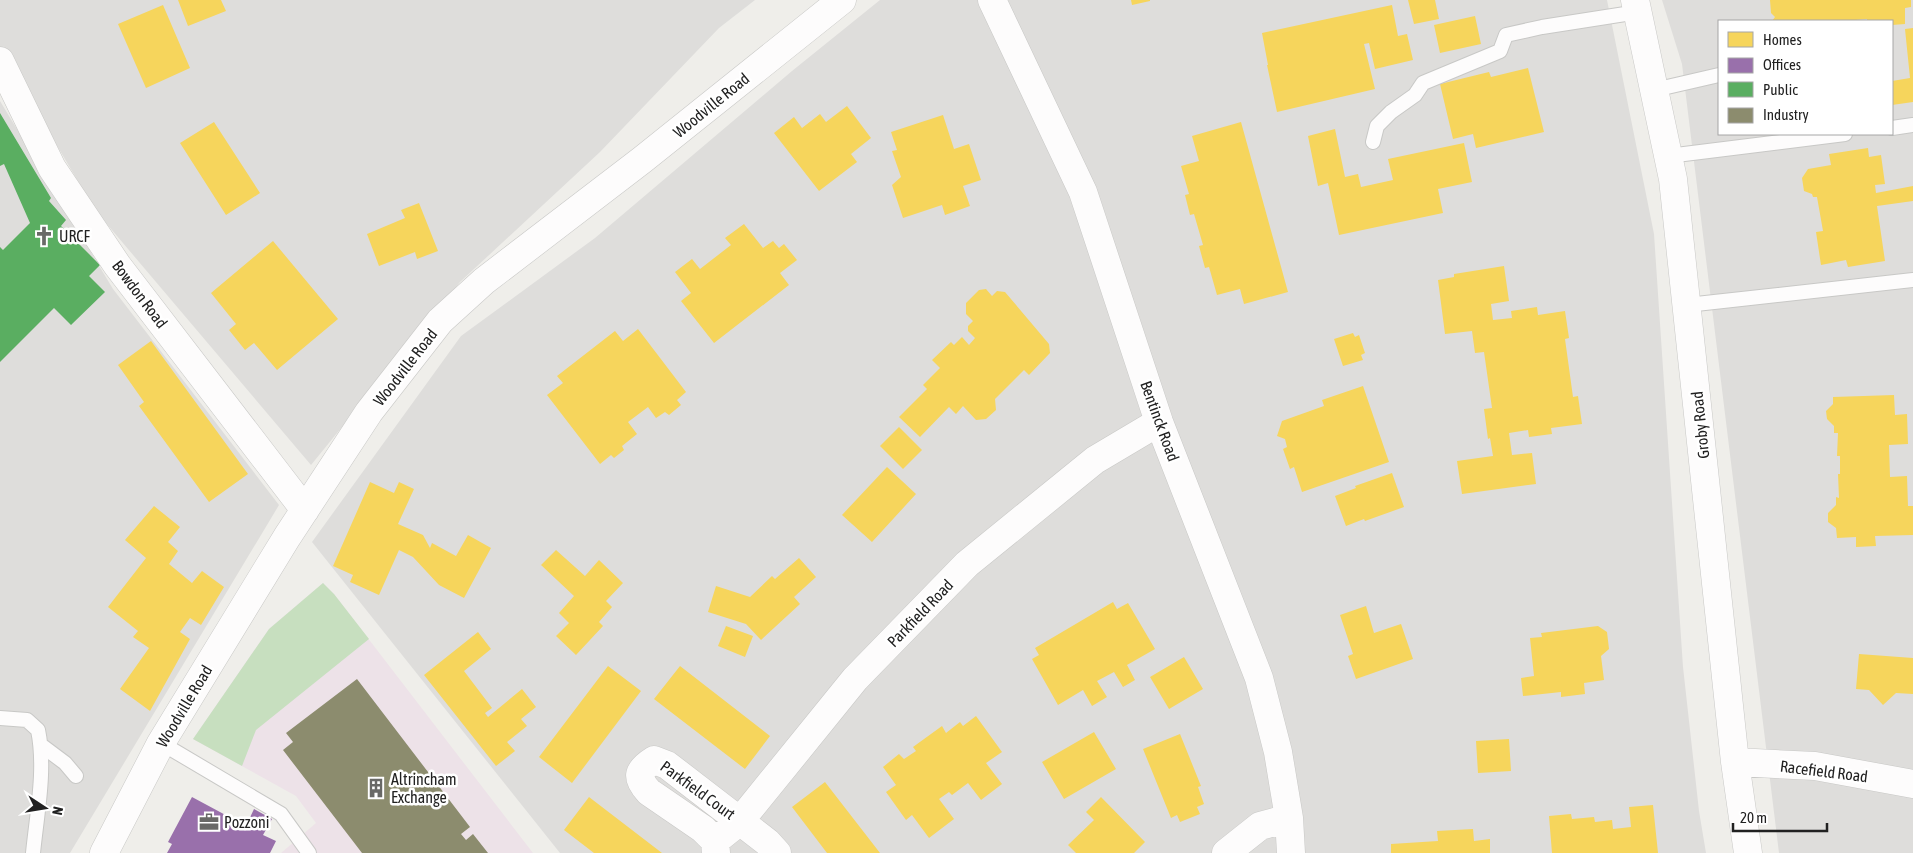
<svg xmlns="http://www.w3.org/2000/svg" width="1913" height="853" font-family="'Asap Condensed',sans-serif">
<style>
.residential{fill:#dedddb;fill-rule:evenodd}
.industrial{fill:#ede2e8}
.forest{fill:#c7dfbf}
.homes{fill:#f6d55c}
.offices{fill:#9970ab}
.public{fill:#5aae61}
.industry{fill:#8c8c6e}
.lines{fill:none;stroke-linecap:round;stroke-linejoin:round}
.service-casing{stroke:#c8c8c6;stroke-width:16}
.minor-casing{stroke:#c8c8c6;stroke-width:29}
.service{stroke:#fdfcfc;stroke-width:14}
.minor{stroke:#fdfcfc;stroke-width:28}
.labels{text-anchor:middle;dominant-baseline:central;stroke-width:5;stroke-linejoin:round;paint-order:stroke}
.street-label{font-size:16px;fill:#212121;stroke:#fff}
.poi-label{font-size:16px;fill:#212121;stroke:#fff;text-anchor:start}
</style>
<rect width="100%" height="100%" fill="#efeeea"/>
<path class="residential" d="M0 0H755L719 28 600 152 460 282 311 465 95 210 0 49Z
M880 0H1607L1654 234 1683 667 1699 811 1706 853H560L312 542 461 336 595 238 792 71Z
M1662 0H1913V853H1779L1682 64ZM1719 21H1892V134H1719Z
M0 101 113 289 279 505 70 853H0Z"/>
<path class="industrial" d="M323 583 334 594 533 853H281L316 823 296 796 193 739 269 629Z"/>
<path class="forest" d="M323 583 334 594 369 639 256 730 242 766 193 739 269 629Z"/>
<path class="homes" d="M178 0H221L226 11 188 26Z
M1131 0H1150V1L1132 5Z
M1408 0H1435L1439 19 1414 24Z
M1770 0H1911V7L1905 8V24L1892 25V21H1867V19L1844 21H1772L1775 17 1771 13Z
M163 5 190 68 146 88 118 24Z
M1392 5 1398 36 1407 34 1413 60 1375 69 1369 43 1364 44 1375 89 1277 112 1267 65H1268L1262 33Z
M1475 16 1481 44 1440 53 1434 25Z
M1913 28V102L1892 105V81L1910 78 1905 29Z
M1528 68 1544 132 1476 148 1473 134 1453 139 1440 84 1489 72 1491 77Z
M847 106 871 138 851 154 857 162 819 191 774 133 794 117 802 128 820 114 826 122Z
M943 115 954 149 969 144 981 180 963 186 970 206 945 215 942 205 903 218 892 185 901 177 892 151 897 150 891 132Z
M214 122 260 193 226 215 180 143Z
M1241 122 1288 292 1244 304 1240 289 1217 295 1209 267 1205 268 1199 246 1203 245 1194 214 1190 215 1185 195 1189 194 1181 166 1199 161 1192 136Z
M1335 129 1345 177 1358 174 1361 187 1393 180 1388 159 1464 143 1472 182 1438 189 1443 213 1339 235 1328 183 1318 186 1308 136Z
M1868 148 1869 157 1881 155 1885 184 1875 185 1876 193 1913 186V201L1877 206 1885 261 1848 267 1846 260 1821 265 1816 232 1823 231 1817 197H1813L1812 194 1804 191 1802 178 1808 169 1831 165 1829 154Z
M419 203 438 251 417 259 415 252 379 266 367 234 405 218 401 210Z
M744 224 763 248 773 241 779 248 784 244 797 260 780 273 789 285 714 343 681 301 691 293 675 272 692 259 700 269 731 245 725 238Z
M273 241 338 319 277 370 254 343 245 350 229 330 236 324 211 293Z
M1504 266 1509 301 1491 304 1493 320 1512 318 1511 311 1537 307 1538 315 1565 311 1569 338 1565 339 1573 397 1578 396 1582 424 1551 428 1552 434 1529 437 1528 430 1509 433 1512 455 1532 453 1536 484 1462 494 1457 461 1493 456 1490 438 1488 439 1484 409 1492 408 1484 352 1475 353 1472 331 1445 334 1438 280 1454 277V274Z
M986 289 992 296 997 291 1005 292 1049 344 1050 353 1029 375 1024 370 995 399 996 410 986 419 976 420 963 406 956 414 949 407 920 437 899 417 927 389 923 385 940 368 932 360 951 342 954 345 962 337 969 345 975 338 968 331V326L973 321 966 314V303L979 290Z
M638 329 686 392 677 400 681 405 669 415 665 412 656 418 648 407 628 422 637 434 622 446 624 450 614 458 611 455 600 464 547 395 563 383 557 376 615 331 623 341Z
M1353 333 1355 337 1359 335 1365 353 1361 355 1363 360 1343 366 1334 339Z
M151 341 248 474 209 502 139 406 144 402 118 365Z
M1363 386 1389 462 1302 492 1294 467 1290 469 1283 449 1287 447 1285 439 1277 436 1282 421 1324 406 1322 400Z
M1894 395 1895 415 1907 414 1908 444 1889 445 1890 477 1907 476 1908 506H1913V535L1875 536 1876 546 1856 547V537L1837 538 1836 528 1828 522V513L1836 505V497L1839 498 1838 474H1840V456H1837L1838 433H1834V426L1827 419 1826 411 1833 404V397Z
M899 427 922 450 903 469 880 446Z
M887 467 916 494 872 542 842 515Z
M1392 473 1404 507 1365 521 1364 519 1346 526 1335 496 1356 488 1355 486Z
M370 482 394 493 399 482 414 489 398 524 423 535 430 548 432 543 456 556 468 535 491 548 464 598 439 585 413 557 399 550 379 595 350 582 353 575 333 566Z
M154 506 180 527 168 542 178 551 169 564 192 583 202 571 224 587 201 625 190 618 180 632 190 639 150 711 120 689 149 648 133 637 138 631 108 607 146 558 125 540Z
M556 550 585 576 599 560 623 583 606 601 612 607 599 622 603 626 576 655 556 636 569 623 559 613 574 596 541 565Z
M799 558 816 577 794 597 800 604 761 640 746 624 708 612 716 586 750 597 772 576 775 579Z
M1113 602 1117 609 1128 603 1155 649 1127 665 1135 680 1123 687 1114 672 1097 681 1107 697 1092 706 1083 690 1058 705 1032 659 1039 655 1035 648Z
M1366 606 1374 633 1401 624 1413 659 1356 679 1348 656 1353 654 1340 615Z
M726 626 753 636 745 657 718 646Z
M1598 626 1607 632 1609 649 1601 656 1604 680 1584 683 1585 694 1561 697V692L1523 696 1521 678 1534 676 1530 638 1542 637 1541 633Z
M478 632 491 649 464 671 492 708 485 713 488 717 522 689 536 707 521 719 527 726 507 742 515 751 496 766 424 675Z
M1859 654 1913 658V694L1896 693 1883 705 1869 690 1856 689Z
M1184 657 1203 689 1169 709 1150 677Z
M608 666 641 691 572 783 539 757Z
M680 666 770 736 745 769 654 699Z
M976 716 1002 752 986 763 1002 784 981 800 968 783 952 795 949 792 939 799 954 819 929 838 912 815 906 820 886 792 896 785 883 767 899 754 904 759 916 751 913 747 942 726 946 733 960 722 963 726Z
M1094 732 1116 769 1064 799 1042 762Z
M1180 734 1201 786 1198 787 1204 804 1197 807 1200 814 1180 822 1177 815 1171 818 1143 749Z
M1509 739 1511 771 1478 773 1476 741Z
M825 782 880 853H827L792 807Z
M589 797 662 853H594L564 830Z
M1101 797 1145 842 1134 853H1076L1068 845 1094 820 1086 812Z
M1653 805 1658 853H1552L1549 816 1571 814 1572 819 1594 817 1595 822 1612 820 1613 829 1631 827 1629 807Z
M1473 829 1474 841 1490 839V853H1391V844L1438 841 1437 831Z"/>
<path class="offices" d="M192 797 246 826 254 809 272 819 263 835 276 841 270 853H167L172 844 168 842Z"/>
<path class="public" d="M0 113 51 198 49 201 66 220 61 226 100 265 89 276 105 292 71 325 54 308 0 362V247L3 250 30 223 4 164 0 166Z"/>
<path class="industry" d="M357 679 470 827 461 834 466 840 473 834 488 853H362L283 750 293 742 286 733Z"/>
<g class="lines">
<defs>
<path id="service" d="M1654 90 1719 75
M1892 128 1913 125
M1373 142 1377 126 1391 112 1415 95 1423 83 1500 51 1506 35 1542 27 1638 12
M1668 156 1845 134
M1687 305 1913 280
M0 718 27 720 38 730C46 769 37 813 33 853
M161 743 281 814 309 853
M41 745 65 763 76 776"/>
<path id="minor" d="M992 0 1083 192 1159 422 1259 678 1278 752 1289 818 1291 853
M1635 0 1673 179 1735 762 1748 853
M0 61 52 168 117 265 305 510
M1735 762 1815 766 1913 784
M715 841 740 821 855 679 967 564 1095 460 1159 422
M104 853 161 743 287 537 369 412 440 321 484 281 642 160 842 0
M716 853 715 841 703 829 649 792C635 777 638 770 654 760L667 765 767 842 777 853
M1226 853 1260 826 1289 818"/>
</defs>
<use href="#service" class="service-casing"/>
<use href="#minor" class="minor-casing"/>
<use href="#service" class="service"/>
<use href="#minor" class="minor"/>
</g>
<defs>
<symbol id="church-bare" viewBox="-9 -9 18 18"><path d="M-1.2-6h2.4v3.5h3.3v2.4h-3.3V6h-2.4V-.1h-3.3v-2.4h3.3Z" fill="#696967" stroke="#fff" stroke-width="2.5" paint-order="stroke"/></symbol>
<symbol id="building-bare" viewBox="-9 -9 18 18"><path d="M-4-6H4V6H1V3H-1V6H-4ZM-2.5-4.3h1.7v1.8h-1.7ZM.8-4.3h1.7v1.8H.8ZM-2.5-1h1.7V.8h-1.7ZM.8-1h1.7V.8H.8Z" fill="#696967" stroke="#fff" stroke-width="2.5" paint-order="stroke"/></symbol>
<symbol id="office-bare" viewBox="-9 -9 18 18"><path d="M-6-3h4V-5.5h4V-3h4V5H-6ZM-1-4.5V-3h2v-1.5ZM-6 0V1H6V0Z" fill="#696967" stroke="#fff" stroke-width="2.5" paint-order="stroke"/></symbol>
</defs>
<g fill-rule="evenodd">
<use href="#church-bare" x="30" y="222" width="28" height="28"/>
<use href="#building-bare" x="362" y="774" width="28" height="28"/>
<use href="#office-bare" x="195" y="808" width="28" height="28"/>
</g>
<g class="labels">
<g class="street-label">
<text transform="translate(711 105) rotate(-39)">Woodville Road</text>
<text transform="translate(140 294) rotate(53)">Bowdon Road</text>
<text transform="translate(405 367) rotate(-52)">Woodville Road</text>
<text transform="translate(1160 421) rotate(70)">Bentinck Road</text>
<text transform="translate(1700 425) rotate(-96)">Groby Road</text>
<text transform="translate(920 613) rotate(-46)">Parkfield Road</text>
<text transform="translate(184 706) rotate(-59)">Woodville Road</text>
<text transform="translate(1824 771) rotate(7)">Racefield Road</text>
<text transform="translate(698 790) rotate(36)">Parkfield Court</text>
</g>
<g class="poi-label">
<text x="59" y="236">URCF</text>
<text x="391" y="779">Altrincham<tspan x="391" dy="18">Exchange</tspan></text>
<text x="224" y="822">Pozzoni</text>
</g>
</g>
<rect x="1718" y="20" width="175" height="115" fill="#ffffff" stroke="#a6a6a6"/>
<rect x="1728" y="32" width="25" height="15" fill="#f6d55c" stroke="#a6a6a6"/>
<text x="1763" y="45" font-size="15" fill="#212121">Homes</text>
<rect x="1728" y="58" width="25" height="15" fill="#9970ab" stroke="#a6a6a6"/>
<text x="1763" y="70" font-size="15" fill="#212121">Offices</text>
<rect x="1728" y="82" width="25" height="15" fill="#5aae61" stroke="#a6a6a6"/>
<text x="1763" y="95" font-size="15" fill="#212121">Public</text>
<rect x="1728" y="108" width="25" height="15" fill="#8c8c6e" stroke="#a6a6a6"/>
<text x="1763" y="120" font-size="15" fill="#212121">Industry</text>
<g transform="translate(45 808) rotate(102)" stroke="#ffffff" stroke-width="4" paint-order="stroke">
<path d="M0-4L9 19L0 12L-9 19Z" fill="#212121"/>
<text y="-8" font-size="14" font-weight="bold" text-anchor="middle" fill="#212121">N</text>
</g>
<path d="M1733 823v8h94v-8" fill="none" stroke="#212121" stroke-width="2.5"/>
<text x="1740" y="823" font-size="15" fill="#212121" stroke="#ffffff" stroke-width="4" paint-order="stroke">20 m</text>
</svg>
